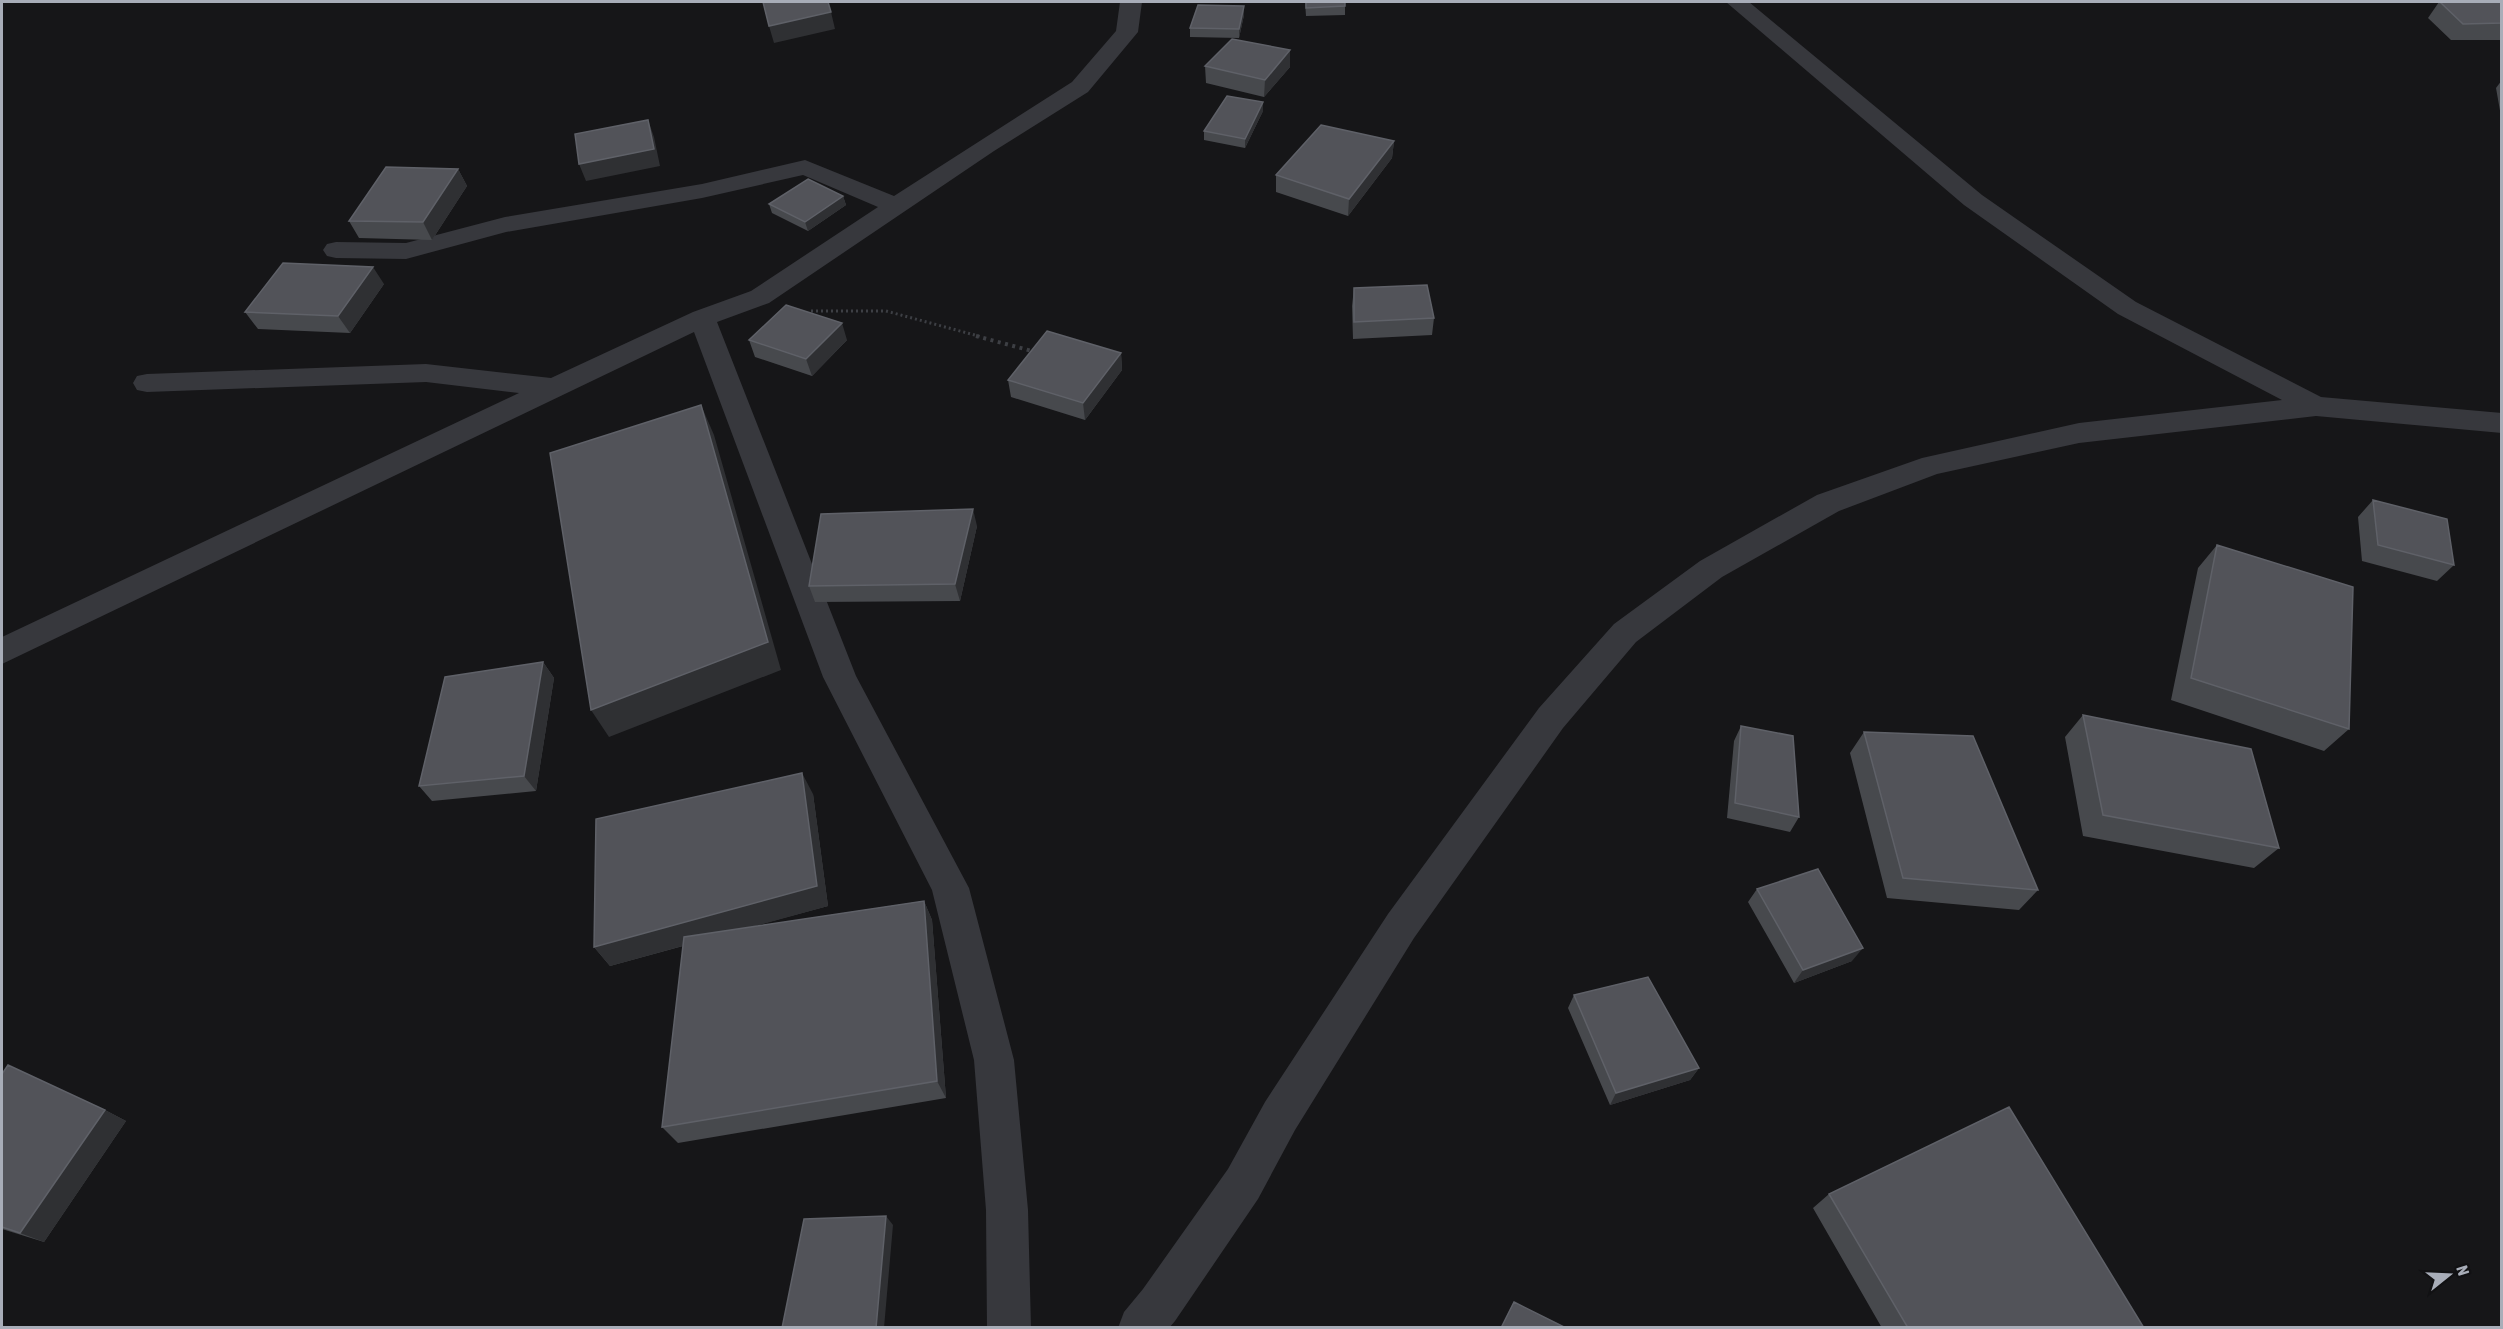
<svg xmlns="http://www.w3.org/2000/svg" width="2503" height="1329" font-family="'Asap Condensed',sans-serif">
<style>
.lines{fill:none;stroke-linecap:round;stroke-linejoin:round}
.path-far1{stroke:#3d3f44;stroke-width:3;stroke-dasharray:2 3;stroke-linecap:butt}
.path{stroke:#3d3f44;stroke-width:4;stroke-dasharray:3 4.5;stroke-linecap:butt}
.minor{fill:#37383d;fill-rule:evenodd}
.wall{fill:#47494d}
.shaded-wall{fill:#2f3033}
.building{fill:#525359;stroke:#5f6168;stroke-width:1.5}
</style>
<rect width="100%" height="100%" fill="#161618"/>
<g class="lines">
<path class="path-far1" d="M811 311H886L982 337"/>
<path class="path" d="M976 336 1032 351"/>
<path class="minor" d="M1120 2H1142L1138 32 1088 92 994 151 769 303 717 322 856 676 969 888 1014 1060 1028 1210 1031 1328H987L986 1210 974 1060 932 890 823 677 694 332 2 664V637L519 393 426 382 147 392 137 390 133 383 137 376 147 374 426 364 551 378 693 312 751 291 878 207 803 175 702 198 506 232 406 259 336 258 327 256 323 250 327 244 336 242 406 243 505 217 702 184 805 160 894 196 1072 82 1116 31Z
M1726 2H1749L1982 195 2136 302 2321 397 2502 413V433L2316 416 2079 443 1937 474 1839 511 1722 577 1636 642 1563 728 1414 938 1295 1130 1258 1199 1175 1321 1169 1328H1118L1124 1312 1143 1289 1228 1169 1265 1102 1388 914 1539 708 1614 624 1700 561 1817 495 1922 458 2079 423 2282 400 2118 314 1964 205Z"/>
</g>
<path class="wall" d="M1305 2H1345V15L1306 16Z
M2439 2H2502V40H2451L2428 18Z
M1244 15 1239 38 1190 37V28Z
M1205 66 1290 67 1264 97 1206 83Z
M2502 80V122L2496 88Z
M1263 111 1245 148 1204 140V131Z
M1394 141 1392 158 1348 216 1276 192V175Z
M458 169 467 186 432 240 359 238 349 221Z
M843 196 846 205 808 231 772 213 769 204Z
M384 284 350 333 258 329 245 312Z
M1354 288 1434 318 1432 335 1353 339 1352 306Z
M749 340H847L812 376 755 357Z
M1121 353 1122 370 1085 420 1011 397 1008 380Z
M2373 500 2454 565 2437 581 2362 561 2358 517Z
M977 526 960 601 815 602 809 586Z
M2217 545 2349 729 2324 751 2171 700 2198 568Z
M543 662 554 678 536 791 432 801 419 786Z
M2083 715 2279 848 2254 868 2083 836 2065 737Z
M1741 726 1799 817 1790 832 1727 818 1734 741Z
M1864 732 2038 890 2019 910 1887 898 1850 753Z
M813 794 828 906 750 927 924 901 932 920 946 1098 678 1143 662 1127 683 946 610 966 594 947Z
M1757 889 1852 961 1794 983 1748 902Z
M1574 995 1699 1068 1690 1080 1610 1105 1568 1008Z
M2 1074 105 1110 126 1121 44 1242 2 1229Z
M1829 1194 2144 1328H1882L1813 1208Z"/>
<path class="shaded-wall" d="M1244 6V15L1239 38V29Z
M831 12 835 29 774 43 769 26Z
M1290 50V67L1264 97 1265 80Z
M1263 102V111L1245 148V139Z
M648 120 654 137 660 166 586 181 579 164Z
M1394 141 1392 158 1348 216 1349 199Z
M458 169 467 186 432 240 423 222Z
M843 196 846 205 808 231 805 222Z
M373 267 384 284 350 333 338 316Z
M842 323 847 340 812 376 806 359Z
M1121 353 1122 370 1085 420 1083 403Z
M701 405 714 435 781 670 609 737 591 710Z
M973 509 977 526 960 601 955 584Z
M543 662 554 678 536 791 524 776Z
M802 773 813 794 828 906 610 966 594 947Z
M924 901 932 920 946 1098 937 1081Z
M1863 948 1852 961 1794 983 1803 970Z
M1699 1068 1690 1080 1610 1105 1616 1093Z
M105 1110 126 1121 44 1242 20 1233Z
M886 1216 893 1225 884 1328H876Z"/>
<path class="building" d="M763 2H828L831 12 769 26Z
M1306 2H1345V6L1306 8Z
M2440 2H2502V23L2463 24Z
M1198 5 1244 6 1239 29 1190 28Z
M1232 39 1290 50 1265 80 1205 66Z
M1227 96 1263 102 1245 139 1204 131Z
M648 120 654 149 579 164 575 134Z
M1321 125 1394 141 1349 199 1276 175Z
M386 167 458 169 423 222 349 221Z
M808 179 843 196 805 222 769 204Z
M283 263 373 267 338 316 245 312Z
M1427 285 1434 318 1354 322V288Z
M786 305 842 323 806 359 749 340Z
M1047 331 1121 353 1083 403 1008 380Z
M701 405 768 642 591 710 550 453Z
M2373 500 2447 519 2454 565 2378 545Z
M973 509 955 584 809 586 821 514Z
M2217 545 2353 587 2349 729 2191 678Z
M543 662 524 776 419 786 445 677Z
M2083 715 2251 749 2279 848 2103 815Z
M1741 726 1793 736 1799 817 1735 803Z
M1864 732 1973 736 2038 890 1903 878Z
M802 773 817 886 594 947 596 819Z
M1818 869 1863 948 1803 970 1757 889Z
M924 901 937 1081 662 1127 684 937Z
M1648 977 1699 1068 1616 1093 1574 995Z
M8 1065 105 1110 20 1233 2 1227V1074Z
M2009 1107 2144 1328H1908L1829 1194Z
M886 1216 876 1328H782L804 1219Z
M1514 1302 1566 1328H1501Z"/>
<rect width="2503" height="1329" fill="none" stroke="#a8adb8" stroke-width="6"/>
<g transform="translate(2449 1275) rotate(72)" stroke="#111113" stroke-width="4.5" paint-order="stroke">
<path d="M0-4.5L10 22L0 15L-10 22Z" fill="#a8adb8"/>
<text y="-9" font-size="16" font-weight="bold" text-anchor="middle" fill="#a8adb8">N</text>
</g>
</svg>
